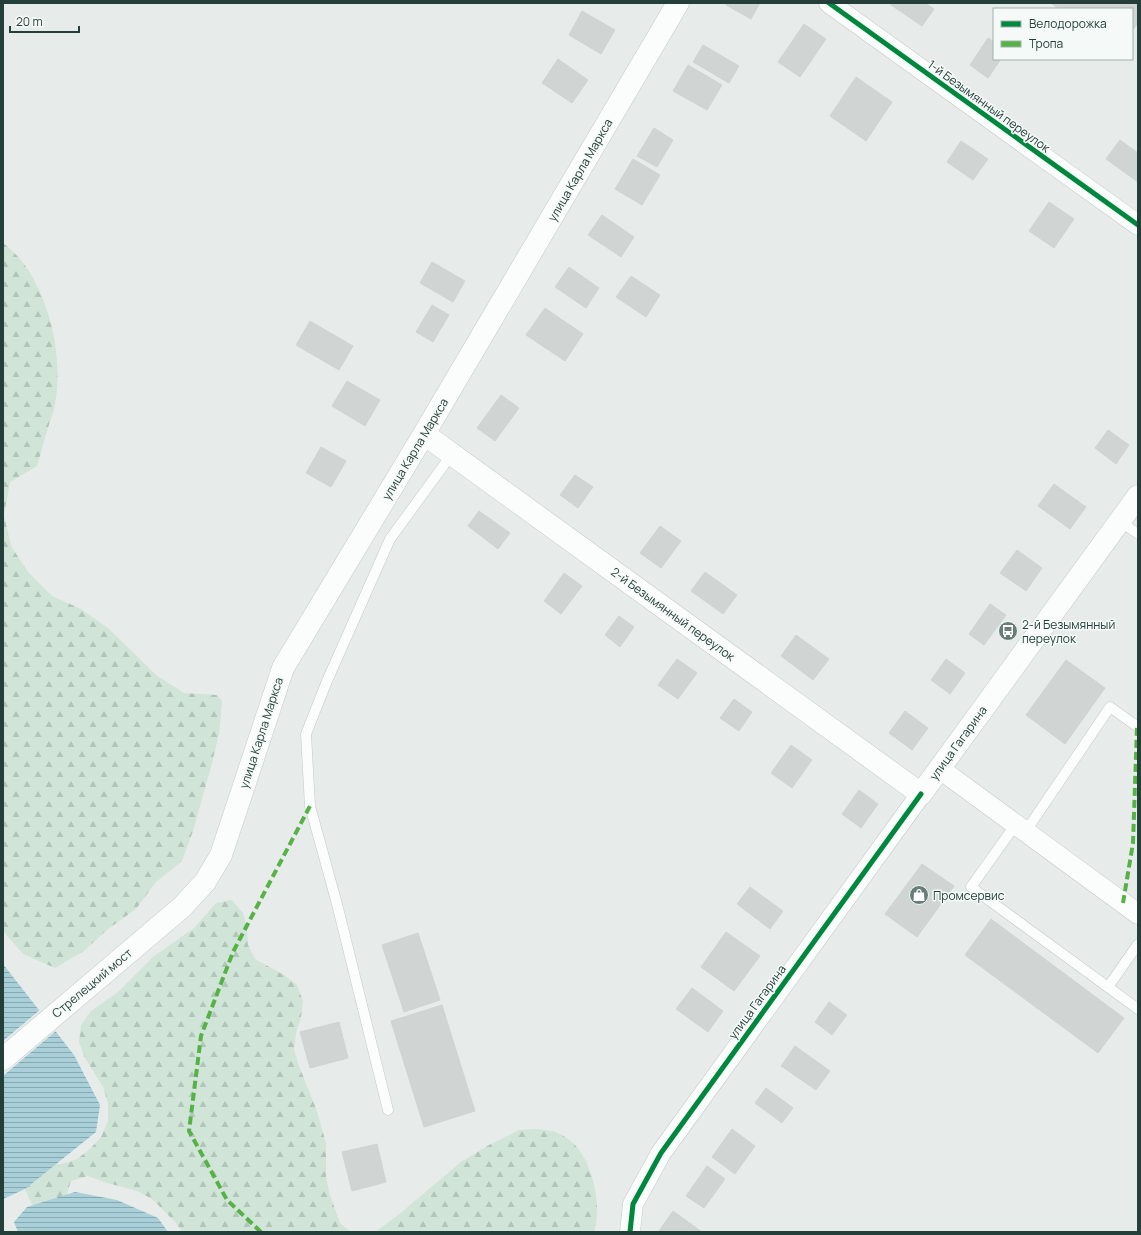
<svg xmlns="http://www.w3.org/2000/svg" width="1141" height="1235" font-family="Manrope,sans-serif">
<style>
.forest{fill:url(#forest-firs)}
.water{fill:url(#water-rules)}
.pier{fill:#e7ecea}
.building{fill:#d0d4d3;stroke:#cfd5d3}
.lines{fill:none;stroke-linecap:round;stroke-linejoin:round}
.lane-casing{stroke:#c4c9c7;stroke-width:11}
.street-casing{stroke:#c4c9c7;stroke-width:21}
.secondary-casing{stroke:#c2c9c7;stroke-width:23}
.lane{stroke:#fbfcfc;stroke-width:10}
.street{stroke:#fbfcfc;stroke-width:20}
.secondary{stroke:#fbfcfc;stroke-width:22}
.quiet{stroke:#55b346;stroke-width:4;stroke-dasharray:8 4;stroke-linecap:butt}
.cycleway-casing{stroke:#f5faf8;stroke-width:8}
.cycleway{stroke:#00873e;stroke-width:5}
.labels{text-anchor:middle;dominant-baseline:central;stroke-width:3;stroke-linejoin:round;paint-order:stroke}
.street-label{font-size:12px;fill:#243f3a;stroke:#f5faf8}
.poi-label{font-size:12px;fill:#243f3a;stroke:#f5faf8;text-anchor:start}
</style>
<defs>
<pattern id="forest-firs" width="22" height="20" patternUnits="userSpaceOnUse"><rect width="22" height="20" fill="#d0e4d8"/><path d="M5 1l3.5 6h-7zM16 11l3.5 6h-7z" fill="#b2c5ba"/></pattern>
<pattern id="water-rules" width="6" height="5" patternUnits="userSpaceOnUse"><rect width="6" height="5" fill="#a9cfd8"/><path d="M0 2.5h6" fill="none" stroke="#89a9b0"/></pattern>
</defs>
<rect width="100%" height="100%" fill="#e7ecea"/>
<path class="forest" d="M3 243C46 274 65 353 55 404 54 412 50 420 48 428 44 440 41 453 37 466L10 482 4 515 11 546 28 572 52 596 81 609 109 629 156 675 184 693 217 695 222 701 219 734 211 767 193 831 182 861 156 882 136 909 108 929 84 951 55 968 23 954 3 931Z
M232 900 243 913 247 929 248 945 255 959 284 975 297 985 303 1001 301 1017 296 1033 294 1050 299 1066 317 1111 326 1143V1176L329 1192 340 1223 351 1232H182L176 1223 152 1199 137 1191 104 1182 88 1176 71 1181 66 1197 41 1213 31 1203 25 1189 31 1173 46 1165 62 1164 77 1159 90 1149 101 1137 108 1121V1103L103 1087 85 1058 79 1042 81 1025 91 1011 118 992 153 957 194 928 216 903Z
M536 1129C541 1130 547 1130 552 1131 561 1133 574 1142 579 1150 594 1169 602 1209 594 1232H375L397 1216 461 1162 489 1145 519 1130Z"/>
<path class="water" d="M3 964 74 1055 100 1105 96 1132 25 1189 3 1199Z
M75 1192 117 1200 158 1218 168 1232H18L14 1222 27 1207Z"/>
<path class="pier" d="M41 1009 57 1030 3 1076V1041Z"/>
<path class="building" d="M728 3H760L751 19 726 5Z
M892 3H925L934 9 922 26 891 5Z
M1051 3H1137L1138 23 1132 31V9H1059Z
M582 11 615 30 601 54 569 35Z
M804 24 826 39 800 77 778 62Z
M988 38 994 42V59H1001L988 78 970 65Z
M703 45 739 66 729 83 693 62Z
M558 59 588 80 572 103 542 83Z
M688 65 722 85 707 110 673 91Z
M856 77 892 102 866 141 830 116Z
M654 128 673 140 657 167 637 156Z
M1120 140 1138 153V182L1106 159Z
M961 141 988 159 973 180 947 162Z
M633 159 660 175 642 205 615 189Z
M1049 202 1074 219 1054 248 1029 231Z
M602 215 634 237 621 257 588 235Z
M432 262 465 281 453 302 420 283Z
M569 267 599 288 586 308 555 287Z
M631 276 660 295 646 317 616 297Z
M432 305 449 315 433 342 416 332Z
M545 308 583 334 565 361 526 335Z
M310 321 353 346 339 370 296 345Z
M347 381 380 400 365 426 332 406Z
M501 395 519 408 495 441 477 428Z
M1108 430 1129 445 1116 464 1095 448Z
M321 447 346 461 331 487 306 473Z
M575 475 593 487 578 508 560 495Z
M1054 484 1086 507 1070 529 1038 506Z
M479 511 510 533 498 549 468 526Z
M660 526 681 541 661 568 640 553Z
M1017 550 1042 568 1026 591 1000 573Z
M705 572 737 595 723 614 691 591Z
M564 573 582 586 561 614 544 601Z
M990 604 1006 615 984 645 969 634Z
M619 616 634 627 620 647 605 635Z
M796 635 829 659 813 680 781 656Z
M677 659 697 673 678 699 658 685Z
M946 659 965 673 950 694 931 680Z
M1066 660 1105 688 1065 744 1026 715Z
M734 699 752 712 739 731 720 718Z
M905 711 928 728 912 750 889 733Z
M791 745 812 760 792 788 771 773Z
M859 790 878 804 861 828 842 814Z
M922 864 954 886 917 937 885 914Z
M750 887 783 911 770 929 737 904Z
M991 919 1124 1018 1098 1053 965 955Z
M726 932 760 956 734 991 701 967Z
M418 933 440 1000 404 1012 382 945Z
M692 988 723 1011 708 1032 676 1009Z
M829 1002 847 1015 832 1035 815 1022Z
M442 1005 475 1111 424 1127 391 1021Z
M339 1022 348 1058 310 1068 300 1032Z
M795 1046 830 1071 816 1090 781 1066Z
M766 1088 793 1108 782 1123 755 1103Z
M732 1129 755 1146 735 1174 712 1157Z
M377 1144 386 1182 352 1191 342 1152Z
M707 1166 725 1179 704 1208 686 1196Z
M673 1211 702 1232H661L659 1231Z"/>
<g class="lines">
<defs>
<path id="lane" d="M1120 521 1138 534
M1016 824 971 887 1138 1009
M1026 831 1110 707 1138 727
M1108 987 1138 944
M388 1110 337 904 310 806 306 734 327 681 390 539 452 454"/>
<path id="street" d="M829 3 1138 225
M940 769 1138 914
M630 1232 633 1204 661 1153 921 794"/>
<path id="secondary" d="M424 434 921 794 1138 496
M3 1059 182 907 205 882 221 855 283 668 424 434 678 3"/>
</defs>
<use href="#lane" class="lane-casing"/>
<use href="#street" class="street-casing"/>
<use href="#secondary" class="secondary-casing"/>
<use href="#lane" class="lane"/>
<use href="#street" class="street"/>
<use href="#secondary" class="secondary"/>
<path class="quiet" d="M1123 903 1133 843 1137 727
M261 1232 227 1200 189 1131 201 1036 233 952 310 806"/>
<defs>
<path id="cycleway" d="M829 3 1138 225
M630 1232 633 1204 661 1153 921 794"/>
</defs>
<use href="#cycleway" class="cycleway-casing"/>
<use href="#cycleway" class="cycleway"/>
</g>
<defs>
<symbol id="bus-disc" viewBox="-11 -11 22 22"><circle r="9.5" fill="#687c78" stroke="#f5faf8"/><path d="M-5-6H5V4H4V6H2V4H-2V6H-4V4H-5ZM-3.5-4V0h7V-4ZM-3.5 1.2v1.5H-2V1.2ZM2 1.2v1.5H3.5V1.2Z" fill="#fff"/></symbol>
<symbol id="shop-disc" viewBox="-11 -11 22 22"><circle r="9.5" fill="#687c78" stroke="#f5faf8"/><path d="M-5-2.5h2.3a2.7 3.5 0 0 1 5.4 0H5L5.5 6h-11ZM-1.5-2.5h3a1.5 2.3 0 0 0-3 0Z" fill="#fff"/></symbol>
</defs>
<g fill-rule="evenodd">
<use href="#bus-disc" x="997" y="620" width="22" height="22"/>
<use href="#shop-disc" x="908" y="884" width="22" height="22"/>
</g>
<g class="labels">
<g class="street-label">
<text transform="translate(989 106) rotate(36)">1-й Безымянный переулок</text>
<text transform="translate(580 170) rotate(-60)">улица Карла Маркса</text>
<text transform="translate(415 449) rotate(-59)">улица Карла Маркса</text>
<text transform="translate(673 614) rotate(36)">2-й Безымянный переулок</text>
<text transform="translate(261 733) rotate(-72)">улица Карла Маркса</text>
<text transform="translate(958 743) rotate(-54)">улица Гагарина</text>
<text transform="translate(92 983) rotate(-40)">Стрелецкий мост</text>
<text transform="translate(757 1002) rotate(-54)">улица Гагарина</text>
</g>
<g class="poi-label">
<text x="1022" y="624">2-й Безымянный<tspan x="1022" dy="14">переулок</tspan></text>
<text x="933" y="895">Промсервис</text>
</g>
</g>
<rect width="1141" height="1235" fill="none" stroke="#243f3a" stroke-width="8"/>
<rect x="993" y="8" width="140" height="52" fill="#f5faf8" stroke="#a1afac"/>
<rect x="1001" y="21" width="20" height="6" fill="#00873e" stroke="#a1afac"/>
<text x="1029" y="28" font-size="12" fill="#243f3a">Велодорожка</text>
<rect x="1001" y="41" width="20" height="6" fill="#55b346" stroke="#a1afac"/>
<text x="1029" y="48" font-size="12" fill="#243f3a">Тропа</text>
<path d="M10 26v6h69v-6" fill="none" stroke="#243f3a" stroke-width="2"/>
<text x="16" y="26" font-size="12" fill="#243f3a" stroke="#f5faf8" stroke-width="3" paint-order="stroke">20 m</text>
</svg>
